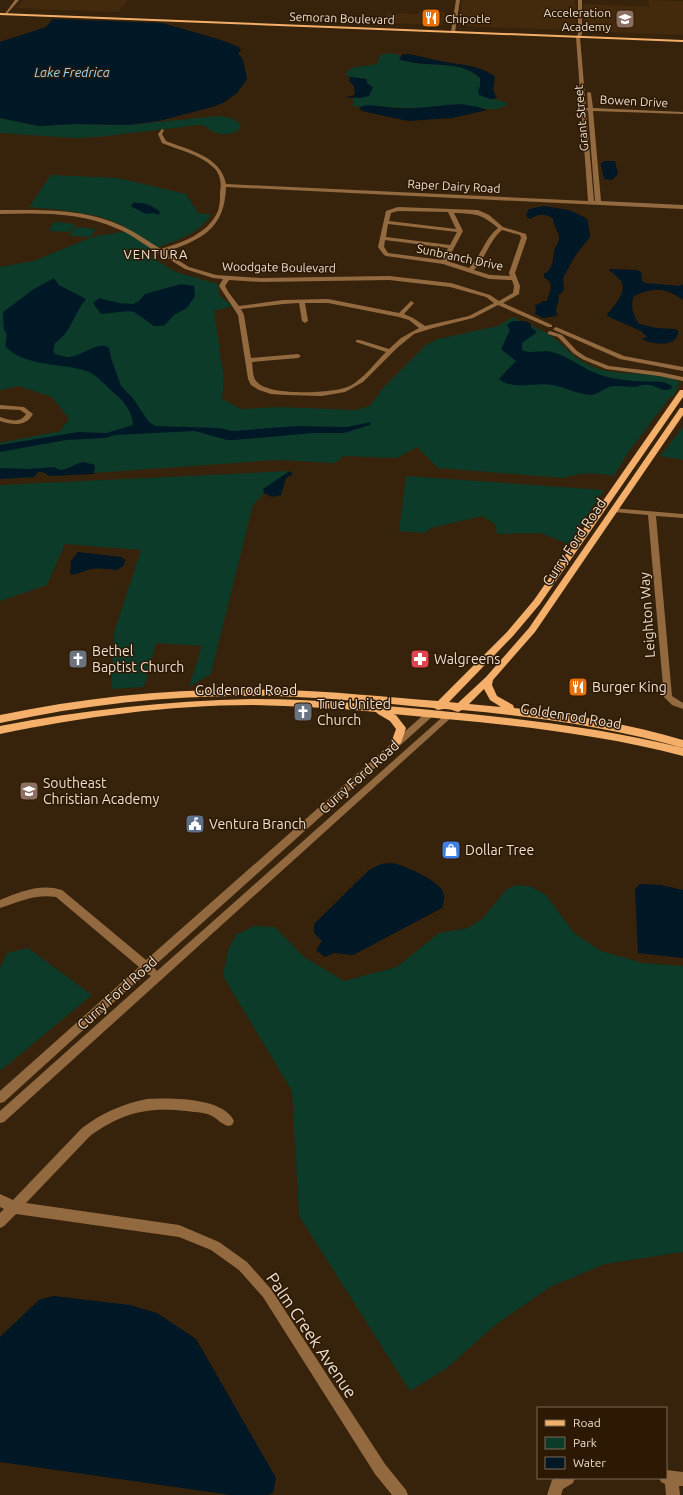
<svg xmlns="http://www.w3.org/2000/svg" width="683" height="1495" font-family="Ubuntu,sans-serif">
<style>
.built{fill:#442a0d}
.green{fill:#0c3b2a}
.water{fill:#001826}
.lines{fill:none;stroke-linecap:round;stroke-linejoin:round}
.minor{fill:#936a40;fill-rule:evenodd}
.major{fill:#f4b06a;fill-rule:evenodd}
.labels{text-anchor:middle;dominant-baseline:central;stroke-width:3;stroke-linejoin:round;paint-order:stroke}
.far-poi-label{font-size:12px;fill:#eddfd2;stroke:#2d1903;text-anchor:end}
.far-street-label{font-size:12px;fill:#eddfd2;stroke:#2d1903}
.far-water-label{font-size:13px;font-style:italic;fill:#95d7fe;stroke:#2d1903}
.far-neighbourhood-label{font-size:13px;letter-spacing:1px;fill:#eddfd2;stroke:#2d1903}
.street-label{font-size:14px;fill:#eddfd2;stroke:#2d1903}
.poi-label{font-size:14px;fill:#eddfd2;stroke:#2d1903;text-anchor:start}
.near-street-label{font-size:17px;fill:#eddfd2;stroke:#2d1903}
</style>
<rect width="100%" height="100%" fill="#37220b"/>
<path class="built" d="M24 0H128L119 12 16 8Z
M462 0H575L577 30 459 26Z
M648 0 683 1V35L585 31 583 4 649 7Z
M419 11 446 12 443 25 385 23 388 13 419 14Z"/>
<path class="green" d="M390 53 400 55 399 59C424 69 459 58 480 78V86L490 99 499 100 508 104C493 115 478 105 461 105 447 104 433 108 418 108 396 109 375 104 353 107V98H360L367 83 364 78H352L345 74 351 68 377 64 380 55Z
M218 116C226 117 236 117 241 126 237 135 223 136 214 132 208 130 206 125 199 125L97 137 75 138 0 133V118L39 126 74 124 129 125Z
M51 175 118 178 186 194 198 213 211 215C196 238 167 242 144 253L176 272 218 284 219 295 232 306 214 311 224 379 222 399 241 409 278 407 356 410 370 406 382 389 426 345 438 339 498 326 513 317C526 324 543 329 554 338 570 351 575 360 596 368 624 377 654 370 680 382L674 395 670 397 627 454 614 476C598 473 580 472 564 478L438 468 417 447 397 458 344 456 335 463 277 460 50 476 43 472H38L34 477 0 479V443L60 431 69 419 52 397 19 386 0 390V267L33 261 95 236 131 231C106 212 60 210 29 207Z
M54 222H56L75 224 69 232 51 231 49 230Z
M74 227H76L96 229 90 237 71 236 70 235Z
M683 427V460L660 456Z
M290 471 263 489 264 493 253 505 211 674 189 687 202 646 156 643 144 687 111 689 114 632 141 550 65 544 47 585 0 601V485Z
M406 476 604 490 569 544 540 533 497 534 496 525 482 516 431 528 425 533 399 531Z
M516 885 532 887 546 895 574 933 601 951 643 963 683 966V1252L605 1264 550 1287 494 1326 447 1368 410 1391 299 1216 292 1091 223 976 228 950 236 935 254 926 275 927 304 957 344 981 397 967 439 933 468 928 482 919 507 889Z
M28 948 92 995 0 1071V968L7 953Z"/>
<path class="water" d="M53 19 162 23 218 39 239 47 241 51 238 53 243 60 247 79 237 93 223 103 212 107 159 121 129 125 74 124 39 126 0 118V42L46 27Z
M403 54C415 54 425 58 436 60 455 65 481 64 495 77L493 90 497 98 490 99 479 95 478 91 480 86V78C460 58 424 69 399 59Z
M350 77 367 79V83L373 87 369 96 360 98 346 97 355 95 354 86 349 81Z
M461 104 478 107 487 110 452 118 408 121 362 111 359 108C366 103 378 106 386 107 411 111 436 105 461 104Z
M604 161H615L618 174 612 180 604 179 601 164Z
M133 203C143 202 152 205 160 212L159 215 154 213 146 214 132 207 131 206Z
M544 206 569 210 586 218 588 221 590 237 575 256 563 278 564 290 558 296 559 298 556 309 557 316 543 318 535 314 536 310 535 305 541 303 542 301H547C550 290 555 284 544 277V274C555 268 552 257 555 248 557 244 560 241 559 236 557 229 553 225 553 218 545 214 538 213 531 219L528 218 526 215 529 209Z
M611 269 637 270 641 272 642 281 645 283 680 286 683 284V300C666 287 653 287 634 296 630 307 633 314 639 324L656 328 675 329 678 331V335L673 341C664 346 650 343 642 339L647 337 641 331 607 316V314C613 308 628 291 621 281 618 277 613 273 609 270Z
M54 278 59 285 86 299C74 313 71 333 55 343L53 350 55 354C59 355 64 357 68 357 83 357 97 340 109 348L111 358 121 386 133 398 148 421 155 426 218 428 233 431 297 426 347 427 371 422 370 425 344 433H314L234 440H227L195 431 115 435 105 438 66 440 0 452V445L78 432 107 433 133 425C133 413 124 401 115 394 107 387 98 376 89 372 63 362 25 368 5 346L7 334 4 330 3 312 34 289Z
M181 284 194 286 195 296 187 308 174 315 165 325 160 326H154L134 312 129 311 101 314 93 303 99 298 119 303 133 304 139 301 145 294Z
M513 321H524L530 323 531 327 537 332 522 343V350C533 355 542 349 552 352 567 356 578 365 591 371 613 382 641 381 664 382L672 386 671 389C662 393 657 385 648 385 643 384 638 387 633 387 626 387 616 385 609 387 603 389 596 396 590 395 577 394 565 387 552 385 535 382 513 391 499 379L516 361 501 349 510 330 507 325Z
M84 462 95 465 94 474 50 476 43 472H38L34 477 0 479V468L29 469 54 467 60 470C70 469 75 463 84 462Z
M290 471 293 474 286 478 281 495 272 497 264 493 263 489Z
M78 552 121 557 125 560 124 565 117 570C107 569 97 567 88 570 80 572 78 575 70 574L71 561Z
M392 863C404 865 436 880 442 890 445 896 444 901 442 908L353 955 334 953 325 957 316 950 322 941 314 933V924L369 870 381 864Z
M640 884 661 885 683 890V958L638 953 635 889Z
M53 1296 130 1305 157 1313 196 1339 276 1478 273 1493 268 1495H231L0 1462V1337L39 1300Z"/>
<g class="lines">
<path class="minor" d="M15 0H19L6 15H4Z
M456 0H460L455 32 453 33 451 32Z
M578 0H582V34L580 37 586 108H588L587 93 589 92 591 93 593 108 683 112V114L593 111 601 201 683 205V209L226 187C225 229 201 240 165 252L189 267 216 275 261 278 389 276 451 283 490 295 499 301 513 293 514 286 512 280 489 279 443 264 386 256 384 255 378 247 386 211 398 207 478 210 489 215 503 227 526 234 527 238 515 273 520 286 519 294 503 303 552 325V327H548L498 305 473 318 433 328 414 334 397 348 363 382 345 392 322 396 286 395 271 394 259 390 251 385 248 379 238 315 219 286 223 279 213 278 185 269 159 253 153 254V252L155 251C143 244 131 234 118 229 80 212 41 213 0 214V210C41 210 86 208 124 227 137 233 149 242 161 249 181 243 207 234 217 213 220 207 220 199 220 192 222 183 220 173 213 167 199 154 179 150 162 143L158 134 162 129 164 130 162 134 166 141C188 150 221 156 226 184L588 201 576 37 578 34ZM586 110 588 111 595 201H594ZM398 211 448 212 456 229 389 221 391 213ZM454 213C476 214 480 213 498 228 484 239 481 257 469 268L447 261 463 231ZM388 224 457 232 450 245 386 237ZM502 230 520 235 521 238 509 273 510 276 490 275 474 270C486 258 489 241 502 230ZM385 240 448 248 442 260 388 253 384 247ZM229 280 261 282 389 280 450 287 486 297 494 303 469 316 425 326 413 318 404 314 414 303 411 301 399 313 328 299 283 300 239 306 229 293 225 286ZM299 303 302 321 305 323 308 321 305 303H328L399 317 409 320 419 328 401 338 389 349 360 340H356V342L386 352C375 363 364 378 350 386 334 394 268 396 257 382 252 377 253 368 252 362L298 358 301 356 298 354 251 358 244 315 241 309 283 304Z
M556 327 624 356 683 367V371L620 359 554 330 553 329Z
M550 331 562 335 577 351 586 357 609 366 659 372 683 377V381L659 376 606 369 582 359 573 353 558 337 548 334V332Z
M0 405 24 407 33 414C26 427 13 425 0 421V417C9 420 20 424 26 414L20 410 0 409Z
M611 508 683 514V518L656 516 672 696 683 703V709L672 705 664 697 648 515 614 512H611Z
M431 710 434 711 435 713 434 715 153 967 157 971 447 713 450 712 454 715 4 1122 0 1123V1111L151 976 146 973 4 1102 0 1103V1091L139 967 56 897C35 894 19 902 0 908V900C19 892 41 883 62 890L146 960 428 711Z
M147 1099C169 1098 223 1097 234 1121L232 1125 228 1126C221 1124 217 1118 210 1115 203 1112 193 1112 186 1111 147 1107 122 1113 90 1136L26 1203 179 1225 219 1242 247 1262 271 1289 385 1464 406 1490 408 1495H392L375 1474 263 1297 239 1270 211 1250 179 1237 16 1214 4 1226 0 1228V1213L4 1209 0 1207V1194L13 1200 82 1128C102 1113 122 1104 147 1099Z
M666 1470 683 1472V1486H679L680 1495H666L665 1484 661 1482 659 1478H666Z
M555 1478H575L573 1483 563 1489 561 1495H547L552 1480Z"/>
<path class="major" d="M0 13 683 40V42L0 15Z
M680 390H683V397L540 604 513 636 449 702 458 703 486 677 529 628 680 408H683V415L535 632 493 680 492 685 497 696 513 705 514 708C572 714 628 724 683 740V748C610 727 537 717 462 710L458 712C450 709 446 708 438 710L434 708C381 703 329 698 277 696 183 694 91 703 0 723V715C91 696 184 687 277 690 331 691 385 697 438 701L507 632 534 600ZM484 689 490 700 501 707 469 704Z
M251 699C315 699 378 705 441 711 523 719 603 728 683 748V756C588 731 491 723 393 714L396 715 406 728 401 743 396 747 391 743 396 729 390 721 378 714 376 712C335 708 294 706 252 705 168 705 83 717 0 734V726C83 710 166 701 251 699Z"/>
</g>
<defs>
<symbol id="restaurant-square" viewBox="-11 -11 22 22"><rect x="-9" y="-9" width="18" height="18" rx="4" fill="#e8710a" stroke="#2d1903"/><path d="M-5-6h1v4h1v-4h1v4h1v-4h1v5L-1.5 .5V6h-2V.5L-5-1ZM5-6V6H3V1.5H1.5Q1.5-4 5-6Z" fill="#fff"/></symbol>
<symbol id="school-square" viewBox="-11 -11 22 22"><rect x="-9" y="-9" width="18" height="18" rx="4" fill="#8d6e63" stroke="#2d1903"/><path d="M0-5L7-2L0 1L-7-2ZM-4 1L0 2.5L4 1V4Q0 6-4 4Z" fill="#fff"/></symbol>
<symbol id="church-square" viewBox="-11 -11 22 22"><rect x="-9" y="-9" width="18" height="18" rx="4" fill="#6b7280" stroke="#2d1903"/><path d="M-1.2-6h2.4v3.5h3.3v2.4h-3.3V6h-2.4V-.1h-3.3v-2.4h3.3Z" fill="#fff"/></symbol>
<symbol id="pharmacy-square" viewBox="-11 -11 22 22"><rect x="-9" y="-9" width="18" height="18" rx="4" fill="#e0444e" stroke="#2d1903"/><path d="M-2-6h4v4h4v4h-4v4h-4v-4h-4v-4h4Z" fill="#fff"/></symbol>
<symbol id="civic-square" viewBox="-11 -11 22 22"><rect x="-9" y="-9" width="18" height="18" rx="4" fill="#5c6f8a" stroke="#2d1903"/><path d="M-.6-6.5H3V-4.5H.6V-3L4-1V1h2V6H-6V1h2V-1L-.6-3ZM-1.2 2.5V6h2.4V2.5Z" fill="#fff"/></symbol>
<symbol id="shop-square" viewBox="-11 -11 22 22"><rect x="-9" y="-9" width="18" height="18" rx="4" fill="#3f7fe0" stroke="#2d1903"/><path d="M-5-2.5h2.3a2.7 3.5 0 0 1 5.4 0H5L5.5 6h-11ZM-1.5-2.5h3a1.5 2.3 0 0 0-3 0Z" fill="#fff"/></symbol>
</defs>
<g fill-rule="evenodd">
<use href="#restaurant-square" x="420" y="7" width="22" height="22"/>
<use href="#school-square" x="614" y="8" width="22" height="22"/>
<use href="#church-square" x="67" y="648" width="22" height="22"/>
<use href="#pharmacy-square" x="409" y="648" width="22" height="22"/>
<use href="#restaurant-square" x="567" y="676" width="22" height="22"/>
<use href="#church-square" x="292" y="701" width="22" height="22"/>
<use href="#school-square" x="18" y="780" width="22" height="22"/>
<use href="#civic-square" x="184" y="813" width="22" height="22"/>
<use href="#shop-square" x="440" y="839" width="22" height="22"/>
</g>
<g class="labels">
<g class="far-poi-label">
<text x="611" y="12">Acceleration<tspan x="611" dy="14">Academy</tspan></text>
<text x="445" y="18" text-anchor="start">Chipotle</text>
</g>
<g class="far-street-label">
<text transform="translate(342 18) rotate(2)">Semoran Boulevard</text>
<text transform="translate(634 101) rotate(3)">Bowen Drive</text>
<text transform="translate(581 118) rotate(-95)">Grant Street</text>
<text transform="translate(454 186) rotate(3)">Raper Dairy Road</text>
<text transform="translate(460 257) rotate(12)">Sunbranch Drive</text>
<text transform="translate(279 267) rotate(1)">Woodgate Boulevard</text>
</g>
<g class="far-water-label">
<text x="72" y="72">Lake Fredrica</text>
</g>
<g class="far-neighbourhood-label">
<text x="156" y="254">VENTURA</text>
</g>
<g class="street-label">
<text transform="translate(574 542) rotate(-56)">Curry Ford Road</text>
<text transform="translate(647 615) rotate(-94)">Leighton Way</text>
<text x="246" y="690">Goldenrod Road</text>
<text transform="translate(571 716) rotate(9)">Goldenrod Road</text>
<text transform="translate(359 777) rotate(-42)">Curry Ford Road</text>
<text transform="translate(117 993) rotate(-42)">Curry Ford Road</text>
</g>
<g class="poi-label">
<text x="92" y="651">Bethel<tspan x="92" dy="16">Baptist Church</tspan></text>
<text x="434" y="659">Walgreens</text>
<text x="592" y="687">Burger King</text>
<text x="317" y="704">True United<tspan x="317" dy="16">Church</tspan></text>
<text x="43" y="783">Southeast<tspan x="43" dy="16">Christian Academy</tspan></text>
<text x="209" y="824">Ventura Branch</text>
<text x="465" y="850">Dollar Tree</text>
</g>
<g class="near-street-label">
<text transform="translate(312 1335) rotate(56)">Palm Creek Avenue</text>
</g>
</g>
<rect x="537" y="1407" width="130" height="72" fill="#2d1903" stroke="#7a6856"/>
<rect x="545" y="1420" width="20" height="6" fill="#f4b06a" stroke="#7a6856"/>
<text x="573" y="1427" font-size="12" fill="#eddfd2">Road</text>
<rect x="545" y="1437" width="20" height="12" fill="#0c3b2a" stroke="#7a6856"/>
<text x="573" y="1447" font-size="12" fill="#eddfd2">Park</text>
<rect x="545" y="1457" width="20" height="12" fill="#001826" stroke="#7a6856"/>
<text x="573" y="1467" font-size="12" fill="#eddfd2">Water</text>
</svg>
